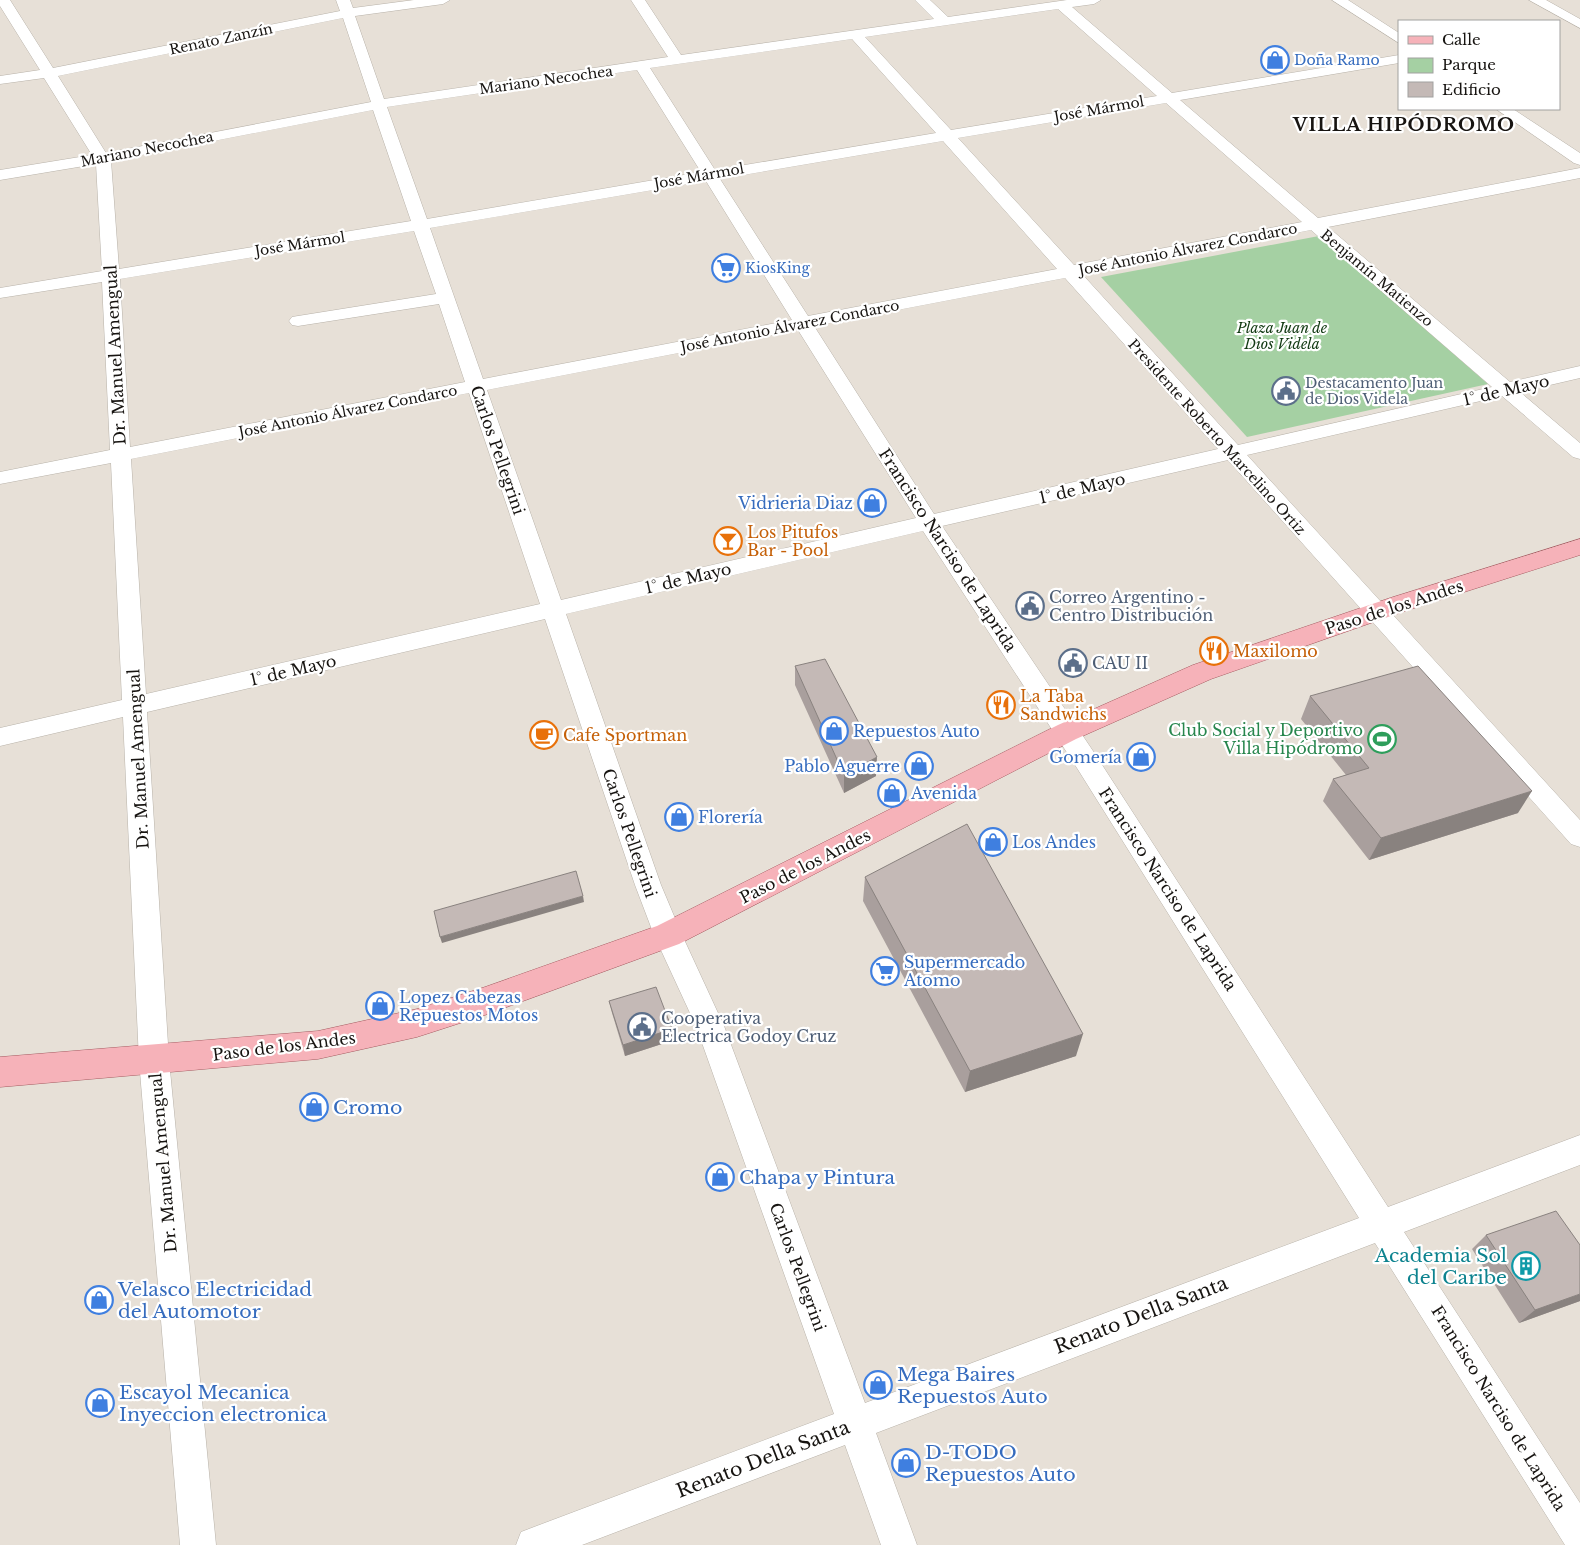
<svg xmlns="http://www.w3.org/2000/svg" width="1580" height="1545" font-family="'Libre Baskerville',serif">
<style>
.green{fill:#a5d0a3}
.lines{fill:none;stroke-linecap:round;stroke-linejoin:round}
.minor-casing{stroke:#b8b2a9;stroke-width:1}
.major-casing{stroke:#a45a60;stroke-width:1}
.minor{fill:#fff;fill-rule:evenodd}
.major{fill:#f6b2b9;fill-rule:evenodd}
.wall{fill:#a99f9d}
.shaded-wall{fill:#89827f}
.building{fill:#c4b9b6;stroke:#89827f}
.labels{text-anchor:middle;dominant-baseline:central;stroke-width:4.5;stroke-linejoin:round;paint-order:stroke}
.far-street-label{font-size:14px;fill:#171411;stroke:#fff}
.far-shop-label{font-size:14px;fill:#366cbe;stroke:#fff;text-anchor:start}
.far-park-label{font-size:14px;font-style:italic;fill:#113912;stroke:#fff}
.far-service-label{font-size:14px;fill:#4e5e75;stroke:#fff;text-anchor:start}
.street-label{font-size:16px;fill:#171411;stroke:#fff}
.shop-label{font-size:16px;fill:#366cbe;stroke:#fff;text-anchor:start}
.food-label{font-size:16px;fill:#c56008;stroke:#fff;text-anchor:start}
.service-label{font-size:16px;fill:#4e5e75;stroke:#fff;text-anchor:start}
.leisure-label{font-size:16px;fill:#27864d;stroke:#fff;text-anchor:end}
.far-district-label{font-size:18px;font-weight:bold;letter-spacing:1px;fill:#171411;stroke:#fff}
.near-shop-label{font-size:19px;fill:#366cbe;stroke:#fff;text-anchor:start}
.near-culture-label{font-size:19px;fill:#0d838f;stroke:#fff;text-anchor:end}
.near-street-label{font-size:19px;fill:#171411;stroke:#fff}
</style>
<rect width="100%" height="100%" fill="#e7e0d7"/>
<path class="green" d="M1319 236 1488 384 1247 437 1101 277Z"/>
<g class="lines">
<defs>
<path id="minor" d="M0 0H10L53 68 340 11 336 0H350L353 8 414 0H450L443 4 355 16 384 99 668 57 631 0H645L681 55 934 19 915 0H930L948 17 1067 0H1101L1094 4 1072 7 1172 93 1399 55V63L1180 100 1318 218 1580 168V178L1328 227 1510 382 1580 366V378L1520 392 1580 443V459L1573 457 1502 396 1247 455 1580 820V847L1571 844 1228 460 942 526 1095 754 1388 1207 1580 1135V1165L1404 1232 1580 1503V1545H1565L1375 1243 876 1433 917 1545H881L845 1445 582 1545H516L521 1532 534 1527 834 1414 696 1026 654 935 635 885 545 619 147 712 169 1060 216 1545H180L139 1060 123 717 0 746V728L122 700 111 463 0 484V472L110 450 102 282 0 298V288L102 271 96 164 0 180V170L92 155 44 78 0 84V76L40 70 0 6ZM1058 9 1157 96 951 130 865 37ZM343 18 371 102 106 153 58 76ZM852 39 936 133 715 170 650 68ZM637 70 701 172 427 219 387 107ZM1166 103 1302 222 1074 265 958 138ZM373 110 411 221 119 269 111 161ZM943 141 1057 269 808 316 720 179ZM706 181 792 320 483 379 430 228ZM1311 230 1492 387 1238 445 1082 274ZM414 231 436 294 298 316 292 317 289 321 292 325 298 326 439 304 465 382 130 447 120 279ZM1065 278 1218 449 934 514 814 326ZM798 330 916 518 561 600 487 390ZM469 393 540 604 146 694 131 459ZM923 531 1077 768 1359 1218 865 1403 724 1026 682 935 661 885 566 614Z
M1332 0H1348L1399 33V43Z
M1529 0H1546L1580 19V28Z
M1496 109H1513L1580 153V165L1574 163Z"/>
<path id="major" d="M1580 539V555L1408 610 1211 679 1076 739 679 944 485 1015 417 1037 318 1059 0 1087V1057L318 1031 417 1009 485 987 657 926 1058 725 1193 665 1390 598Z"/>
</defs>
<use href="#minor" class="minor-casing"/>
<use href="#major" class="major-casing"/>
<use href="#minor" class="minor"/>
<use href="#major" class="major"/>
</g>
<path class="wall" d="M795 666 876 776 844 793 795 685Z
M1310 696 1518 813 1369 860 1323 801 1333 779 1346 775 1301 719Z
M865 877 1076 1056 965 1092 863 901Z
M609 1001 672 1029 674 1040 625 1056 612 1013Z
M1486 1235 1580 1301 1519 1323 1472 1249Z"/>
<path class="shaded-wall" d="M877 757 876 776 844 793V775Z
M1532 791 1518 813 1369 860 1381 838Z
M583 896 584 902 442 943 440 937Z
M672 1029 674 1040 625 1056 623 1045Z
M1083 1034 1076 1056 965 1092 970 1071Z
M1580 1294V1301L1519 1323 1535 1310Z"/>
<path class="building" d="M825 659 877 757 844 775 795 666Z
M1418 666 1532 791 1381 838 1333 779 1369 768 1310 696Z
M967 824 1083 1034 970 1071 865 877Z
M576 871 583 896 440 937 434 911Z
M656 987 672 1029 623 1045 609 1001Z
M1556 1211 1580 1245V1294L1535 1310 1486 1235Z"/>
<defs>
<symbol id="shop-ring" viewBox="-11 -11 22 22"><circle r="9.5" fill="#fff" stroke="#3f7fe0" stroke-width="1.5"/><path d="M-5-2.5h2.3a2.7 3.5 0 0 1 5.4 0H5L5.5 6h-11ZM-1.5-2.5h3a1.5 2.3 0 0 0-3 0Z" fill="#3f7fe0"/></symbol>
<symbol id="supermarket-ring" viewBox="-11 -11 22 22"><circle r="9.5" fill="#fff" stroke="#3f7fe0" stroke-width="1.5"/><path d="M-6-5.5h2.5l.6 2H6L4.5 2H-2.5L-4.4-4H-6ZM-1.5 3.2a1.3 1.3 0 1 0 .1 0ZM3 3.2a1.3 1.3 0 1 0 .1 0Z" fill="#3f7fe0"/></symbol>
<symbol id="civic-ring" viewBox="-11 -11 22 22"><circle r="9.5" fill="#fff" stroke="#5c6f8a" stroke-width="1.5"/><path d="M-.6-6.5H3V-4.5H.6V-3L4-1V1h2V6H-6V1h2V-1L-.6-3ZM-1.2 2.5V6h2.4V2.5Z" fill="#5c6f8a"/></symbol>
<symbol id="bar-ring" viewBox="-11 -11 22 22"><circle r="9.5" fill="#fff" stroke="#e8710a" stroke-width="1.5"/><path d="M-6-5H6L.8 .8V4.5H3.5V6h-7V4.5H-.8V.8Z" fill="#e8710a"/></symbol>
<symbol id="restaurant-ring" viewBox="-11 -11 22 22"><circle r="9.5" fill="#fff" stroke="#e8710a" stroke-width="1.5"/><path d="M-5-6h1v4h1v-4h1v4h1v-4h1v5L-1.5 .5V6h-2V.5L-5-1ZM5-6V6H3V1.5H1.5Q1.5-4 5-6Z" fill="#e8710a"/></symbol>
<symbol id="cafe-ring" viewBox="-11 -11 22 22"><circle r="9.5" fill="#fff" stroke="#e8710a" stroke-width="1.5"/><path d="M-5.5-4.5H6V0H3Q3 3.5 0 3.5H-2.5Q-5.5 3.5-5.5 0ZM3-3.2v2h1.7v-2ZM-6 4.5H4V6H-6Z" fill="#e8710a"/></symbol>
<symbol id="stadium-ring" viewBox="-11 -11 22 22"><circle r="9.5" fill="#fff" stroke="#2e9e5b" stroke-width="1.5"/><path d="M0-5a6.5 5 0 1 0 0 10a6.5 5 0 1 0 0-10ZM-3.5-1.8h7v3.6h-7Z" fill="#2e9e5b"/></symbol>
<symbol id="building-ring" viewBox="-11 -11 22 22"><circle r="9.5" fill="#fff" stroke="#0f9aa8" stroke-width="1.5"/><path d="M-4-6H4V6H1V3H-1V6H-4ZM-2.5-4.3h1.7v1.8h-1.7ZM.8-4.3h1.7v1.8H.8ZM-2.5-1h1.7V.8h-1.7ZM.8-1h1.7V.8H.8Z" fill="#0f9aa8"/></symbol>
</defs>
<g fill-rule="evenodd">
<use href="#shop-ring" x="1259" y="44" width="32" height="32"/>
<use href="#supermarket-ring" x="710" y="252" width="32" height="32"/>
<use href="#civic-ring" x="1270" y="375" width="32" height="32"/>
<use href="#shop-ring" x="856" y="487" width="32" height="32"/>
<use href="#bar-ring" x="712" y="525" width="32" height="32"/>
<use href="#civic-ring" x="1014" y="590" width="32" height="32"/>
<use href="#restaurant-ring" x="1198" y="635" width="32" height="32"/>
<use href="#civic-ring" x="1057" y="647" width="32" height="32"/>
<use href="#restaurant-ring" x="985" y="689" width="32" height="32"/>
<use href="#shop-ring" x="818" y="715" width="32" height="32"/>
<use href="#cafe-ring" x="528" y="719" width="32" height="32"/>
<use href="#stadium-ring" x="1366" y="723" width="32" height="32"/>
<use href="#shop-ring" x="1125" y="741" width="32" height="32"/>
<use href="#shop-ring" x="903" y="750" width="32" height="32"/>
<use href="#shop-ring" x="876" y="777" width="32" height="32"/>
<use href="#shop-ring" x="663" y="801" width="32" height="32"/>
<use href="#shop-ring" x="977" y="826" width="32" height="32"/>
<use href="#supermarket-ring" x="869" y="955" width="32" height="32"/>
<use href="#shop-ring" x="364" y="990" width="32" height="32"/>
<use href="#civic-ring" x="626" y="1011" width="32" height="32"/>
<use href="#shop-ring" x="298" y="1091" width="32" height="32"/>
<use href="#shop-ring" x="704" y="1161" width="32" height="32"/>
<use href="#building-ring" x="1510" y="1250" width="32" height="32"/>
<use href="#shop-ring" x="83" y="1284" width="32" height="32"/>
<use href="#shop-ring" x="862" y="1369" width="32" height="32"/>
<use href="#shop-ring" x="84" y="1387" width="32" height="32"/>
<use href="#shop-ring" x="890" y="1447" width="32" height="32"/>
</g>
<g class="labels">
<g class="far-street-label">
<text transform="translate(221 39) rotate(-12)">Renato Zanzín</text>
<text transform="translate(546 80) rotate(-8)">Mariano Necochea</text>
<text transform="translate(1099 109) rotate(-10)">José Mármol</text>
<text transform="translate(147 149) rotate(-11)">Mariano Necochea</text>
<text transform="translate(699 176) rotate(-10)">José Mármol</text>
<text transform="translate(300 244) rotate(-9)">José Mármol</text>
<text transform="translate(1188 249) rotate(-11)">José Antonio Álvarez Condarco</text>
<text transform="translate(1377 278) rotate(40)">Benjamín Matienzo</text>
<text transform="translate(790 326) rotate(-11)">José Antonio Álvarez Condarco</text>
<text transform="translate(348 411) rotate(-11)">José Antonio Álvarez Condarco</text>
<text transform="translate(1217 437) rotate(48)">Presidente Roberto Marcelino Ortiz</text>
</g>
<g class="far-shop-label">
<text x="1294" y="60">Doña Ramo</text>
<text x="745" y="268">KiosKing</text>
</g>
<g class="far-park-label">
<text x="1282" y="328">Plaza Juan de<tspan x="1282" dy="16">Dios Videla</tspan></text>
</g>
<g class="far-service-label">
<text x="1305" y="383">Destacamento Juan<tspan x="1305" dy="16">de Dios Videla</tspan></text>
</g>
<g class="street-label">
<text transform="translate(115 355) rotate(-93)">Dr. Manuel Amengual</text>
<text transform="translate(1506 390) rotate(-13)">1° de Mayo</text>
<text transform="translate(498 450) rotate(71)">Carlos Pellegrini</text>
<text transform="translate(1082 488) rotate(-13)">1° de Mayo</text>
<text transform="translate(948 550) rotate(57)">Francisco Narciso de Laprida</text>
<text transform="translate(688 578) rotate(-13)">1° de Mayo</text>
<text transform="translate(1394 607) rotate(-18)">Paso de los Andes</text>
<text transform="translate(293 670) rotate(-13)">1° de Mayo</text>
<text transform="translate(138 759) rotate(-93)">Dr. Manuel Amengual</text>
<text transform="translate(630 833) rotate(71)">Carlos Pellegrini</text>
<text transform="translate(805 866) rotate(-27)">Paso de los Andes</text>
<text transform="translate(1168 889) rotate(57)">Francisco Narciso de Laprida</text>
<text transform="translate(284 1046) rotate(-7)">Paso de los Andes</text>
<text transform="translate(163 1163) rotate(-95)">Dr. Manuel Amengual</text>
<text transform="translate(798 1267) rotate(70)">Carlos Pellegrini</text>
<text transform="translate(1499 1408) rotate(58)">Francisco Narciso de Laprida</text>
</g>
<g class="shop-label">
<text x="853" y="503" text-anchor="end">Vidrieria Diaz</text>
<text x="853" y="731">Repuestos Auto</text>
<text x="1122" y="757" text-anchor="end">Gomería</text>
<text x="900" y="766" text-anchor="end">Pablo Aguerre</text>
<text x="911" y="793">Avenida</text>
<text x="698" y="817">Florería</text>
<text x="1012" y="842">Los Andes</text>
<text x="904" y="962">Supermercado<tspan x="904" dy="18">Atomo</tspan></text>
<text x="399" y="997">Lopez Cabezas<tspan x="399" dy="18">Repuestos Motos</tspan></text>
</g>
<g class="food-label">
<text x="747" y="532">Los Pitufos<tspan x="747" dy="18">Bar - Pool</tspan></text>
<text x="1233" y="651">Maxilomo</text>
<text x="1020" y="696">La Taba<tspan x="1020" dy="18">Sandwichs</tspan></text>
<text x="563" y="735">Cafe Sportman</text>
</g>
<g class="service-label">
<text x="1049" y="597">Correo Argentino -<tspan x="1049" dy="18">Centro Distribución</tspan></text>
<text x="1092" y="663">CAU II</text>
<text x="661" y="1018">Cooperativa<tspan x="661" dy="18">Electrica Godoy Cruz</tspan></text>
</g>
<g class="leisure-label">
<text x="1363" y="730">Club Social y Deportivo<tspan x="1363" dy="18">Villa Hipódromo</tspan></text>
</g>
<g class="far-district-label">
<text x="1404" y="125">VILLA HIPÓDROMO</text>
</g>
<g class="near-shop-label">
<text x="333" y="1107">Cromo</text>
<text x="739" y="1177">Chapa y Pintura</text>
<text x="118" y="1289">Velasco Electricidad<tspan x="118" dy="22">del Automotor</tspan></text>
<text x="897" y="1374">Mega Baires<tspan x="897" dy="22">Repuestos Auto</tspan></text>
<text x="119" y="1392">Escayol Mecanica<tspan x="119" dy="22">Inyeccion electronica</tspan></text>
<text x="925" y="1452">D-TODO<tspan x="925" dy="22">Repuestos Auto</tspan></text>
</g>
<g class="near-culture-label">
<text x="1507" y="1255">Academia Sol<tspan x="1507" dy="22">del Caribe</tspan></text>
</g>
<g class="near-street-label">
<text transform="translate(1141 1315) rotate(-21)">Renato Della Santa</text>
<text transform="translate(763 1459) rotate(-21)">Renato Della Santa</text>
</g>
</g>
<rect x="1398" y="20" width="162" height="90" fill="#ffffff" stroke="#a2a1a0"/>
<rect x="1408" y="36" width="25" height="8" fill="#f6b2b9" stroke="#a2a1a0"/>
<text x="1442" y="45" font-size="15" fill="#171411">Calle</text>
<rect x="1408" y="58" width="25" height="15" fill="#a5d0a3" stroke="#a2a1a0"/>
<text x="1442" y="70" font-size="15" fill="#171411">Parque</text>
<rect x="1408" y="82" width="25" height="15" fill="#c4b9b6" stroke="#a2a1a0"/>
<text x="1442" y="95" font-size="15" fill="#171411">Edificio</text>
</svg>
